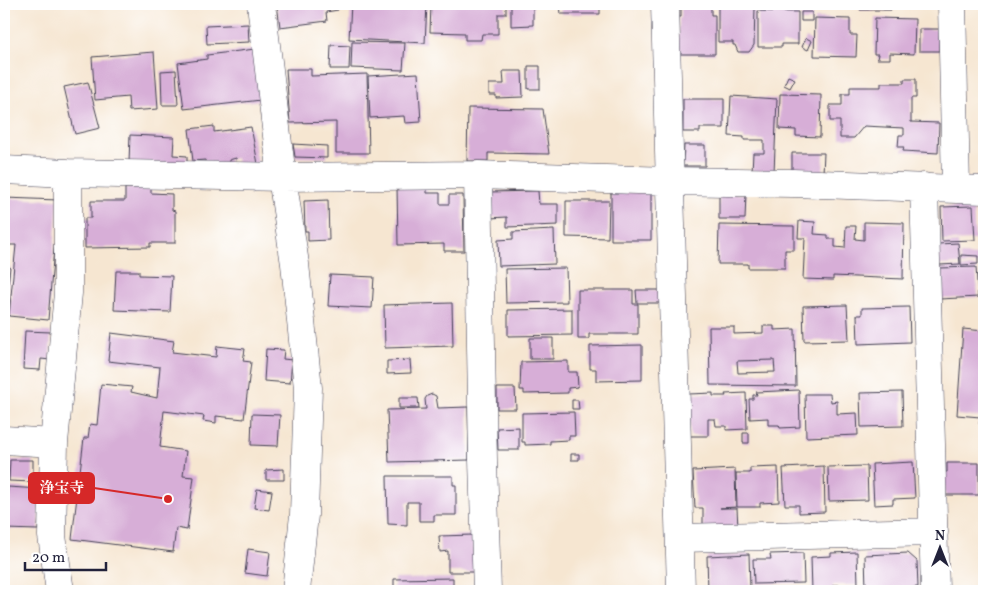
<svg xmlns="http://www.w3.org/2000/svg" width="988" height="595" font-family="Vollkorn,'Noto Serif JP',serif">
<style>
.building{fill:#d7aed7;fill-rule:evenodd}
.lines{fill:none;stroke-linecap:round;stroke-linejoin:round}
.minor-casing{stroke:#423f52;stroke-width:29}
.minor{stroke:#fff;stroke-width:28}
.leader{fill:none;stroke:#d62828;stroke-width:2}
.callout-dot{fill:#d62828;stroke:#fff;stroke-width:2}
.callout{fill:#d62828;stroke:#d62828;stroke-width:2}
.callout-label{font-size:15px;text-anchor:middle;font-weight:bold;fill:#fff}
</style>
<rect width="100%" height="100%" fill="#fff"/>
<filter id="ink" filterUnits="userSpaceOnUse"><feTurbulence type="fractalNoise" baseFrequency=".02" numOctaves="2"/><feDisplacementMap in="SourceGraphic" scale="10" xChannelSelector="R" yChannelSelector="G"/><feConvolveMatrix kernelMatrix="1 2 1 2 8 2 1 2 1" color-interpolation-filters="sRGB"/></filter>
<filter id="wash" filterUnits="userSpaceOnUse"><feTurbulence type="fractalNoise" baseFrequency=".0096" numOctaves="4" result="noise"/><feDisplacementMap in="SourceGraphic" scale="20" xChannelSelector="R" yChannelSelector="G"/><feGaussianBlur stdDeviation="1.12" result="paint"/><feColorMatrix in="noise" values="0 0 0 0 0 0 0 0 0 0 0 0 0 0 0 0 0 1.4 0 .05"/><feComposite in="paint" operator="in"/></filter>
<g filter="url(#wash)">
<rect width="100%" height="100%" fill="#f6e6d1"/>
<g id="blocks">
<path class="building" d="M277 4H337L338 10 326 12 327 21 280 27Z
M351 4H427L425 43 349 39Z
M431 4H506V14H498V34H482L481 40H465V33L430 32Z
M511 4H533V25L511 26Z
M560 4H600V14H561Z
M681 4H711V15H715V54H679V17H681Z
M860 4H891V10H860Z
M718 5H740V8H755L754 45 749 52H738L735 45H733V42H718Z
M758 11 798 12V44H782V47H758Z
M801 12H812V21H801Z
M815 18 850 19V35H857L856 57 814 56Z
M875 18 915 19 914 54 890 53V59H877L878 54H874Z
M248 24 249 42 207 44 206 26Z
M919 29H939V51H919Z
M806 38 812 41 808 50 802 47Z
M352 42 405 43 403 70 351 68Z
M331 45 350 46 349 69H330Z
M255 49 261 100 184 109 178 63 207 59V55Z
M154 52 158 109 129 111 128 97 95 100 92 57Z
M528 66H540V89H528Z
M286 69H311V76L367 74 369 153H336V122L290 123Z
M176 70 178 105H162L161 71Z
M503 71H522L523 97 496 98V95H489V84H504Z
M418 73 421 122 405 123 404 116 370 118 368 76Z
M788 76 795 79 790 88 784 85Z
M904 79H916V98H911V122L939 123 938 153 903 151 904 147H898L899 135H904V128L864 126 854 138H840V121H830V105H842V94H850V87H881V83H904Z
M88 82 100 128 75 134 64 87Z
M780 94 821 95 820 137 796 136V130L779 129Z
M731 96 777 99 774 172 752 171 753 153H764V140H744V137L729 136Z
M683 99H724V128H700V132H683Z
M468 108 543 109 549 154 488 153V161H467Z
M214 126V132L251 127 258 164 237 167 236 158 229 160V164L206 166 205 160 193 161 189 129Z
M130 135 174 137 173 155 187 156V164L129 163Z
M293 144 327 146V158L295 157Z
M684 145H705V166H683Z
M792 153H824L823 173H792Z
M427 185V193H440V204H449V195H463L464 251H444V244L398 245 397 186Z
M125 188H151V193L172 194V210L175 211V243H150V247L85 248V218H91V201H125Z
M538 191 539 204H558V225L507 227V217L490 218 489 192Z
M611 192H651V240H611Z
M719 194H746L745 219H719Z
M5 198 58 200 48 320 9 316 16 245H5Z
M328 200 329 240 308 241V231H305L304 201Z
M566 201H609L608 238 566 237Z
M973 206 975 240 942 241 941 207Z
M799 221 815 222 814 234 828 235V239H835V247L845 248 846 226H856L855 239 864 240V222L904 223 903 279 833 276V280L803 279 805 238H798Z
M719 225 794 226V250H785V268H748V264H718Z
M554 230 555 264 499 266 498 240 513 239V232Z
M958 243 960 264 939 265 938 244Z
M961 255 978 256V264L961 265Z
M4 266 10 267 5 316H4Z
M976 267 978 297 940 299 939 268Z
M566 268 567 302 506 303 505 269Z
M116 271H139V275L172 276 170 312 114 310Z
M330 275 374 277 372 308 328 306Z
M578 290H633V304H638V334H589V339H578Z
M636 290H660V303H637Z
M452 303 453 346 385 348 384 305Z
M847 305 849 340 804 341 803 306Z
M909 307 910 342 858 344 857 315H862V308Z
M572 309V335L508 336V310Z
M763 326H774V330L795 329 796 386 710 385 709 327H734V334L763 333ZM774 360 775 372 738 373 737 361Z
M963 329 984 331V425L979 424 980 417 957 415Z
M25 331 51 332 50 360 41 359 40 370 23 369Z
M111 333 174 341 172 352 216 357 217 346 245 349 243 361 251 362 244 419 216 416V423L203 421 204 416 164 411 160 447 186 451 183 476 194 477 187 530 176 528 173 552 72 539 84 438H88L90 424 97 425 101 384 132 387 131 392 157 398 160 367 108 361Z
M530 338H553V359H530Z
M642 345V380L596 381V369H590V346Z
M266 349 284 350 283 359 292 360 290 383 264 381Z
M410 360 411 373 387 374V361Z
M568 361V372H577L578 387 568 388V393L524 394V390H520L521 362Z
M497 388H515L516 409H497Z
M799 390 800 427 780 428 779 425H768V418L750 419 749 399H753V395H757L756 392Z
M902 392 903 426 861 427 860 393Z
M713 393V396H726L725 394 746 393 747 429 726 430V426H716L715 419H708V436H690L689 394Z
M432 394 436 396 438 408 468 407 469 460 389 462 387 410 426 409 425 399 427 396Z
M805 394H830L831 402 837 401V414L857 413 858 435 806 437Z
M399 398H418L419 408H399Z
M572 400H578L579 409H572Z
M574 412 575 436H569V440L550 441V444L525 445V442H522V413Z
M252 414 280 415 278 446 251 445Z
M519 427V450H498L497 428Z
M743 433H749V443H743Z
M571 454H579V460H571Z
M4 458H7L5 485H4Z
M10 460H33V482L9 481Z
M913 462 915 498 893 499V504L874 505 872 464Z
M947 463H979V495H945L944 472H947Z
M824 466 825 512 799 513V505H785L783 468Z
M867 466 868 500 829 501 828 467Z
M778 467 779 502 760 503V507H737L736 473H750V468Z
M284 469V480H266V470Z
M735 469 736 507 720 508H737L738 528 703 529V508H695L693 471Z
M387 476H453V485H456V515H434V521H419V502H407V525L388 524Z
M8 487 40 489 38 530 5 529Z
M257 489 272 491 269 510 254 508Z
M473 535 474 572H448V551L440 552 439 536Z
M248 549 270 552 267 576 245 573Z
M857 552 858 585H833V591H812L811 557 831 556V553Z
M803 553 804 583 754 584 753 559H771L770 554Z
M908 553 917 561 918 587 905 588V591H891V588L866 589 865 555Z
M749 554 750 589 708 591 707 556Z
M453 578V591H394V579Z"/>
</g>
</g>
<g filter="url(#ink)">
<use href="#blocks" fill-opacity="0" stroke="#423f52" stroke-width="1"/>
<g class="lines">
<defs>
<path id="minor" d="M261 4 282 177 295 264 308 388 304 515 296 591
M665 4 681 591
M952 4 956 188
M4 170 68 173 282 177 478 175 670 181 793 183 984 190
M478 175 483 460 487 591
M924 187 935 591
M4 440 54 443
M680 538 934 532
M60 591 52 536 54 443 68 293V173"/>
</defs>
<use href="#minor" class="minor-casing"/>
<use href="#minor" class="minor"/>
</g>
</g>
<path class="leader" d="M168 499L94 488"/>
<circle class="callout-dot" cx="168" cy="499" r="5"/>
<rect class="callout" x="29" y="473" width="65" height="30" rx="5"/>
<g class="callout-label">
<text x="62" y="493">浄宝寺</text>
</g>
<rect width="988" height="595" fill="none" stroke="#fff" stroke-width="20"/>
<g transform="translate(940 548)" stroke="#ffffff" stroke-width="4" paint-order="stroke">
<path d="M0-4L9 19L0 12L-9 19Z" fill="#22223b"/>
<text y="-8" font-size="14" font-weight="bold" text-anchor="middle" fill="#22223b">N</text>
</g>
<path d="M25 562v8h81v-8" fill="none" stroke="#22223b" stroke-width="2.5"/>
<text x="32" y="562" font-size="15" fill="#22223b" stroke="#ffffff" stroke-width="4" paint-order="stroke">20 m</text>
</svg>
